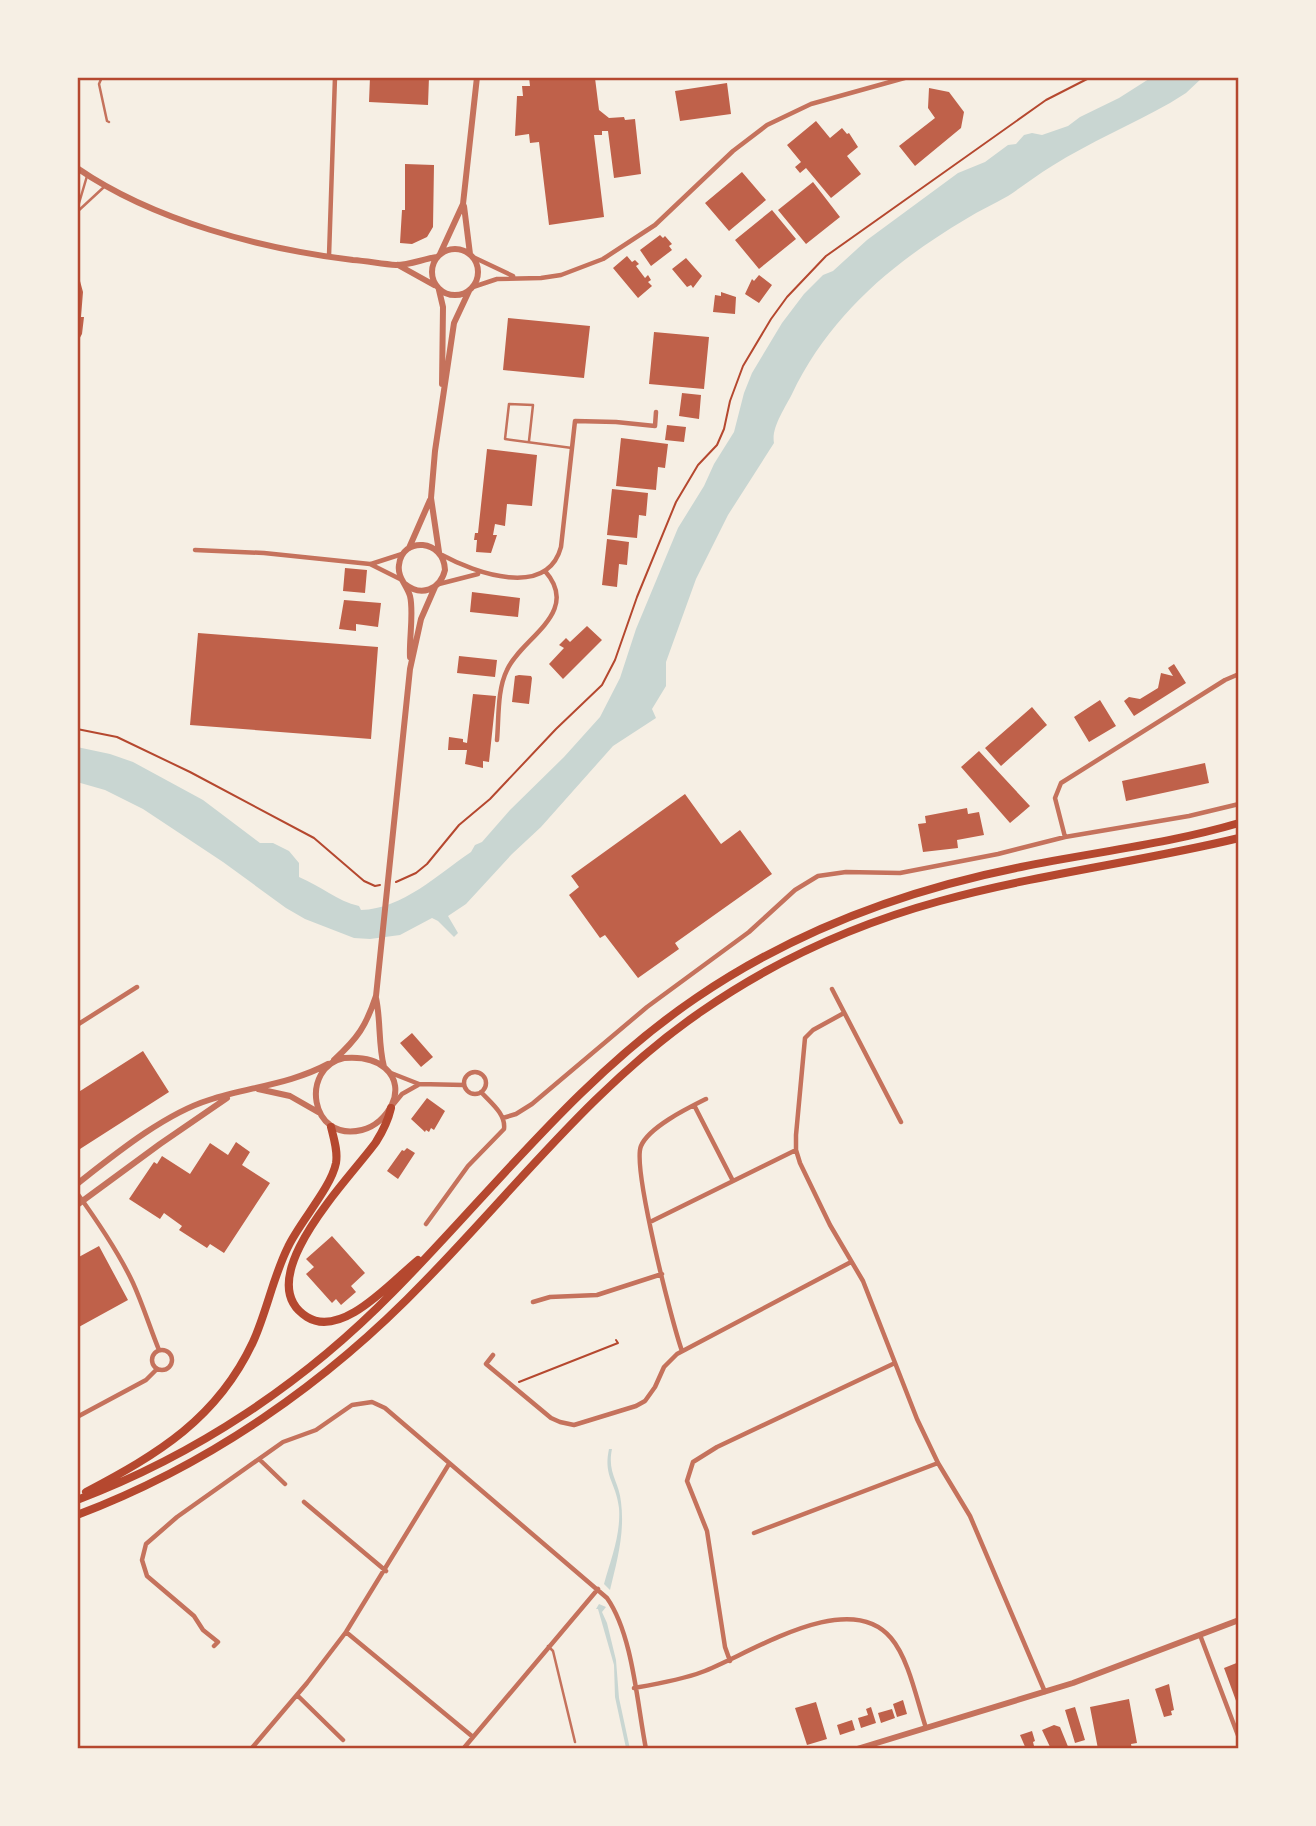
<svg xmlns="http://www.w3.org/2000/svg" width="1316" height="1826" font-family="Quicksand,sans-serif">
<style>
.water{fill:#c9d6d2}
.building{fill:#bf614a}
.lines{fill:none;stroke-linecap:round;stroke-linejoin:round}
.path{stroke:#b5482f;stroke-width:2}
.service{stroke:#c5725c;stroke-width:2.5}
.minor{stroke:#c5725c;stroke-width:4.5}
.tertiary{stroke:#c5725c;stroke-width:6}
.trunk{stroke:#b5482f;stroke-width:8}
.neatline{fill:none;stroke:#b5482f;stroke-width:2.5}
</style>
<rect width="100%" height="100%" fill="#f6efe4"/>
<path class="water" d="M1152 77H1203L1186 93 1170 103C1131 125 1090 142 1052 166 1037 175 1023 186 1008 196 994 204 980 210 966 219 892 263 830 315 792 394 785 408 771 428 774 443L728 515 696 579 666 662V686L652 709 656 718 613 746 541 827 512 854 466 904 448 916 458 933 454 937 438 921 432 918 400 935 370 939 354 938 305 919 286 908 223 862 143 809 105 790 77 782V747L110 754 133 762 203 800 260 843H273L289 851 299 863V877C321 886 337 901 359 906L361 910C403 909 438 874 471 852L475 845 482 842 510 810 564 757 600 717 620 678 636 629 678 528 704 486 714 464 734 432 744 393 752 373 782 323 804 294 823 275 833 271 867 240 958 173 985 162 1008 145 1016 144 1024 135 1032 133 1042 135 1068 126 1080 117 1119 98Z
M609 1449H612C607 1473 619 1481 621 1502 625 1533 617 1561 610 1590L604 1584C611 1559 621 1534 619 1508 616 1482 603 1477 609 1449Z
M599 1604 606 1607 602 1612 607 1623 616 1660 619 1698 630 1749 626 1748 615 1697 614 1665 598 1609H596Z"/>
<path class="building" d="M370 77H429L428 105 369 102Z
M529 77 595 78 599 110 609 118 624 117 625 120 635 119 641 174 614 178 608 131H602V135H594L604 217 549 225 539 142 530 143 529 134 515 136 517 96H523L522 86H530Z
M727 83 731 114 680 121 675 91Z
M929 88 949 92 964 112 961 128 915 166 899 146 935 118 928 108Z
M816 121 830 138 842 128 847 134 849 133 858 147 847 156 861 174 831 198 806 168 800 173 795 167 801 162 787 145Z
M405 164 434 165 433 227 427 237 412 244 400 243 402 210H405Z
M742 172 766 200 729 231 705 203Z
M813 182 840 217 806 244 778 210Z
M772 210 796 239 759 269 735 240Z
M660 235 663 238 665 236 672 244 669 246 672 250 651 266 640 250Z
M627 256 632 262 635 260 639 264 636 266 645 278 648 275 651 280 648 282 652 286 638 298 613 268Z
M686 258 702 276 693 288 691 285 687 287 672 269Z
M77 270 83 292 81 317H84L82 334 77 343Z
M759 275 772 285 759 303 745 294 752 279 754 281Z
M721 292 736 297 735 314 713 312 715 295 721 296Z
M508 318 590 326 584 378 503 370Z
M654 332 709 337 704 389 649 384Z
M682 393 701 395 699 419 679 416Z
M667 425 686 427 684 442 665 440Z
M621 438 668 444 665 468 658 467 656 490 616 486Z
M487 449 537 455 532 506 507 504 505 526 495 524 493 535H497L491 553 476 552 477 540H474L475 533H478Z
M612 489 648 493 646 516 639 515 637 538 607 535Z
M607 539 629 542 627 565 619 564 617 587 602 585Z
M345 568 367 570 365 593 343 591Z
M472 592 520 598 518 617 470 612Z
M344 600 381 603 378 627 356 624V631L339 629Z
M587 626 602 640 563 679 549 664 564 648 559 645 566 638 570 642Z
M198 633 378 647 371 739 190 725Z
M459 656 497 660 495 677 457 673Z
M1174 664 1186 683 1134 716 1124 701 1129 697 1140 699 1158 688 1161 673 1173 676 1168 668Z
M519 675 531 676 532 678 529 704 512 702 515 676Z
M473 694 496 696 489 762 483 761V768L465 764 467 750H448L449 737 463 739V742L467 743Z
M1100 700 1116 726 1089 742 1074 717Z
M1032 707 1047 725 1001 766 985 748Z
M979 751 1030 806 1010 823 961 767Z
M1205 763 1209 783 1126 801 1122 781Z
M685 794 721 844 740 830 772 874 675 943 679 949 638 978 605 935 600 938 569 895 579 887 571 876Z
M967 808 968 814 979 812 984 835 957 840 958 848 923 852 918 824 926 823 925 816Z
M412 1033 433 1057 421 1067 400 1043Z
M143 1051 169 1092 80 1149 77 1143V1093Z
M427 1098 445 1111 434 1130 431 1128 429 1132 426 1130 425 1132 411 1119Z
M236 1142 250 1152 242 1165 270 1183 224 1253 210 1244 207 1248 179 1230 182 1226 164 1213 160 1219 129 1199 154 1162 157 1164 162 1156 190 1174 210 1143 228 1155Z
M407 1148 415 1153 398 1179 387 1171 402 1150 404 1151Z
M332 1236 365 1273 351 1286 356 1292 341 1305 336 1299 332 1303 306 1274 314 1267 306 1259Z
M99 1246 128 1300 77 1328V1258Z
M1239 1662V1676L1237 1677 1239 1684V1709L1224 1668Z
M1169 1684 1174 1710 1171 1711 1172 1715 1164 1717 1155 1689Z
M1129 1699 1137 1743 1131 1744 1132 1749H1098L1090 1707Z
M903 1700 907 1714 897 1717 893 1704Z
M816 1702 827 1739 807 1745 795 1708Z
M871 1707 876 1723 861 1728 858 1718 868 1715 866 1709Z
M1075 1707 1085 1740 1075 1743 1065 1710Z
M892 1709 895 1718 881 1723 878 1713Z
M852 1720 855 1730 840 1735 837 1725Z
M1054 1725 1060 1727 1069 1749H1051L1042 1730Z
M1032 1731 1035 1741 1033 1742 1034 1746 1026 1749 1020 1735Z"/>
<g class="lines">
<path class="path" d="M77 729 117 737 190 772 314 838 364 881 375 886 380 885
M396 882 416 873 427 864 459 825 490 799 556 729 602 685 615 660 637 597 676 502 698 465 717 445 724 429 730 401 743 366 771 319 787 297 826 256 1046 100 1091 77
M519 1382 618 1343 616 1340"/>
<path class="service" d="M102 77 99 84 107 121 109 122
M77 210 87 176
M77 212 104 187
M529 441 533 405 509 404 505 439 572 448
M548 1646 553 1651 575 1742"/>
<path class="minor" d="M329 256 335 77
M473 257 513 276
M473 287 497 279 541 278 561 275 603 259 655 225 733 151 767 125 811 104 908 77
M195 550 264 553 370 564 400 579
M442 555C475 573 547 599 561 547L575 421 616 422 655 426 656 412
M371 564 402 554
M439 584 478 574
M497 740C499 718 497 690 507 670 521 638 582 613 545 571
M1065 837 1055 798 1061 783 1225 680 1239 674
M832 989 901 1122
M844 1013 813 1030 805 1038 796 1135V1150L800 1163 830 1225 863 1281 917 1419 938 1463 970 1516 1045 1692
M77 1025 137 987
M464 1083a11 11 0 1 1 22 0a11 11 0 1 1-22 0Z
M391 1073 419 1084 464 1085
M393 1105 402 1094 418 1085
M694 1105 733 1181
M503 1118 516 1114 532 1104 647 1007 749 932 795 890 818 876 846 872 900 873 998 854 1065 837 1189 816 1239 804
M77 1193C98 1222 118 1251 133 1283 143 1305 150 1328 159 1350
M650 1222 796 1150
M426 1224 468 1166 504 1129C506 1114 491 1103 481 1092
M533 1302 550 1297 597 1295 662 1274
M152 1360a10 10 0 1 1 20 0a10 10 0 1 1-20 0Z
M682 1351C672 1323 632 1167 641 1146 649 1127 688 1108 706 1099
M493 1355 486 1364 551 1418 560 1422 574 1425 636 1406 645 1401 655 1387 664 1367 677 1354 851 1262
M77 1417 146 1380 157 1369
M259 1459 285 1484
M304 1502 386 1571
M754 1533 938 1463
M346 1632 473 1737
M1200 1635 1239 1738
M214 1646 218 1642 203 1630 194 1616 147 1576 142 1560 146 1544 177 1517 283 1442 316 1430 352 1405 372 1402 385 1408 607 1598C633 1635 637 1704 646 1749
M730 1661 725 1647 707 1531 687 1481 693 1462 717 1447 895 1363
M634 1688C657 1684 681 1680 702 1672 750 1654 848 1587 891 1638 909 1659 917 1701 926 1728
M297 1695 343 1740
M251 1749 307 1683 346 1632 449 1464
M463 1749 598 1589"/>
<path class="tertiary" d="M77 168C154 221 262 249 353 260 367 261 382 264 396 265 410 265 423 259 437 257
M464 206 470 254
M432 272a23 23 0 1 1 46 0a23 23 0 1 1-46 0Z
M440 254 463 204 477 77
M398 265 434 285
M439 290 443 307 442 384
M409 548 430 500
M439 552 431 498 435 451 454 323 469 291
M405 584C421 597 440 590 445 570 444 539 402 536 399 565 397 577 407 585 410 596 414 612 409 639 410 657
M376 998C381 1021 378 1044 384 1067
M344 1058C357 1057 374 1058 385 1068 409 1089 387 1124 362 1130 309 1143 300 1067 344 1058Z
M334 1060C358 1038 366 1026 376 996L410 669 421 619 435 587
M258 1089 290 1096 318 1112
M77 1184C114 1155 164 1114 209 1100 249 1087 291 1084 328 1064
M77 1205 160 1144 227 1098
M857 1749 1073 1683 1239 1620"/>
<path class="trunk" d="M391 1108C388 1121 383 1131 376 1142 352 1176 247 1280 307 1317 342 1339 392 1281 418 1260
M86 1492C158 1454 217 1419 253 1342 267 1311 273 1277 288 1247 299 1223 331 1188 336 1163 338 1151 334 1139 331 1127
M77 1500C196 1455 304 1383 393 1292 492 1192 578 1078 696 998 794 931 905 890 1021 867 1094 852 1168 844 1239 823
M77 1515C209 1465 327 1383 425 1281 516 1188 594 1085 702 1011 774 961 856 924 940 901 1038 874 1140 862 1239 838"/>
</g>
<rect width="1316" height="1826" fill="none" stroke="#f6efe4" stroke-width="158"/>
<rect x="79" y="79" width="1158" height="1668" class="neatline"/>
</svg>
